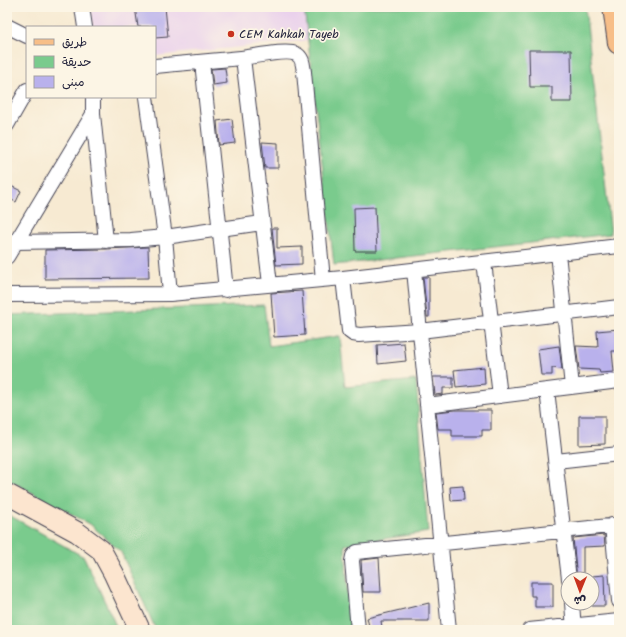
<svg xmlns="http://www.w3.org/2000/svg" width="626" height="637" font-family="Kalam,'Playpen Sans Arabic',sans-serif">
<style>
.built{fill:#ead1ec}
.green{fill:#7acb8d;stroke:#4e7664}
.building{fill:#b9b1ec}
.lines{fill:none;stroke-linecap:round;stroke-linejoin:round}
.minor-casing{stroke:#424052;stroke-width:16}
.secondary-casing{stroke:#424052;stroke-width:22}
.primary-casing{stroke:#424052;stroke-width:24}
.minor{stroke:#fff;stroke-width:14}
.secondary{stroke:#fce5cf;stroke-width:20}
.primary{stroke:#f7be88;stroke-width:22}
.poi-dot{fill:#c8321e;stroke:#fcf5e5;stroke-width:1.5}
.labels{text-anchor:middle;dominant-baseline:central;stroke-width:3.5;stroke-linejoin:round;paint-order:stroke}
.poi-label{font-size:12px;fill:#22223b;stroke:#fcf5e5;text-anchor:start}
</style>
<rect width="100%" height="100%" fill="#fcf5e5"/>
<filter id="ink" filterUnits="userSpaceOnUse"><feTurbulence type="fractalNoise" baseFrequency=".025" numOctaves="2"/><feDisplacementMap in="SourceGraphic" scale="8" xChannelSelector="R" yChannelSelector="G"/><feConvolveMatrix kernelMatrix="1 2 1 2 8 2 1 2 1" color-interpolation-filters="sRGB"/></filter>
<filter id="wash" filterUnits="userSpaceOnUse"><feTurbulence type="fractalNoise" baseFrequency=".012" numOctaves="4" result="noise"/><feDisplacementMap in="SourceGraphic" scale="16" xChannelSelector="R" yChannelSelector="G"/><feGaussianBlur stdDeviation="0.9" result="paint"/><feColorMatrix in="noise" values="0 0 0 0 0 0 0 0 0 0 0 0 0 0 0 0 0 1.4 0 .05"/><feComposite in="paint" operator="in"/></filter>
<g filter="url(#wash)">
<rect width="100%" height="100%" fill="#f7ead2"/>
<path class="built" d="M91 7H304L308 40 155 56V27H93Z"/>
<path class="green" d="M304 7H585L611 234 334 265Z
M264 305 269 346 340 336 345 387 416 380 428 532 345 545 350 630H156L121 552 90 524 7 479V315Z
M7 514 84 557 118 630H7Z"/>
<g id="blocks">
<path class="building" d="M135 7H165L168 37 155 38V27H138Z
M529 50H571L572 102H552V87H530Z
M225 68 227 83 213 85 211 69Z
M232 119 235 143 219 145 217 121Z
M262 142 278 143V168H265Z
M7 184 21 191 16 202 7 198Z
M375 207 377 251H355L354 208Z
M272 228H277V248L302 247V264L276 265Z
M148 247 149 278 45 279V250L106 249Z
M423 277H429V317H427Z
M302 291 305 335 274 337 271 293Z
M619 329V351H612L614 372 600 373 599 370 579 369 576 346 598 347 597 331Z
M404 343 406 361 378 364 377 345Z
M559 346 562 369 552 368V375H541L538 349Z
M484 367 485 384 456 387 454 370Z
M433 377H453V388H443V394L435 395Z
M455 410H491V430H482V436H452V429H438L436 412Z
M579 416H605V444L579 445Z
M463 486 464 500 451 501 450 487Z
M604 535 605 546 583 547V579H577L573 538Z
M379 558 381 592H363L361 560Z
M604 575 605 606H592V576Z
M531 582H553V607H535V596H531Z
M429 603V621H381L382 627 370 630 367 618Z"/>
</g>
</g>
<g filter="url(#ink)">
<use href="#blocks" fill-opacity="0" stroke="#424052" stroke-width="1"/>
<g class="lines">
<defs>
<path id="minor" d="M82 7 85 27
M7 26 27 36
M243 58 270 284
M202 62 226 290
M155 66C184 63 212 61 241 58 253 57 286 49 296 54 303 57 303 66 304 72L323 280
M146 97 165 237 170 294
M93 114 106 241
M7 125 27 90
M15 242 131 240 165 237 262 223
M558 253 572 387
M7 257 93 114V97
M484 262 500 396
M414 270 449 630
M343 278 349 331 353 334 359 335 420 331 619 307
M7 295 170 294 343 278 619 246
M547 390 569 579
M427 405 619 381
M556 461 619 454
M612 525 619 601
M572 603 574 630
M358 630 352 561 353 556 357 552 619 525
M529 630 619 621"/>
<path id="secondary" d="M7 494 77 532 101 550 114 574 140 630"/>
<path id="primary" d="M614 7 619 43"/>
</defs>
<use href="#minor" class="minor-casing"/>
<use href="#secondary" class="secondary-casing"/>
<use href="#primary" class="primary-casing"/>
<use href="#minor" class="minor"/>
<use href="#secondary" class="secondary"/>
<use href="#primary" class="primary"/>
</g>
</g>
<circle class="poi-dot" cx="231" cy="34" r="4"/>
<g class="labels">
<g class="poi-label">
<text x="239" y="34">CEM Kahkah Tayeb</text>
</g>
</g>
<rect width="626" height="637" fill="none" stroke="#fcf5e5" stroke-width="24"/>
<rect x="26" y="26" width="130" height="72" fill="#fcf5e5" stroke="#a5a1a1"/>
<rect x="34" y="39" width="20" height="6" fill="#f7be88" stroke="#a5a1a1"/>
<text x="62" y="46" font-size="12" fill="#22223b">طريق</text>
<rect x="34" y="56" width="20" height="12" fill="#7acb8d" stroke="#a5a1a1"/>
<text x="62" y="66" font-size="12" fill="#22223b">حديقة</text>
<rect x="34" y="76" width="20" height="12" fill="#b9b1ec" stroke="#a5a1a1"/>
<text x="62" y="86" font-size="12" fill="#22223b">مبنى</text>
<g transform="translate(580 591) rotate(181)"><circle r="19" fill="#fcf5e5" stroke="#a5a1a1"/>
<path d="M0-3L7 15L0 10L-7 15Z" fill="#c8321e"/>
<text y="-6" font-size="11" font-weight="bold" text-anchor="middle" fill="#22223b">ش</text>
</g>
</svg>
